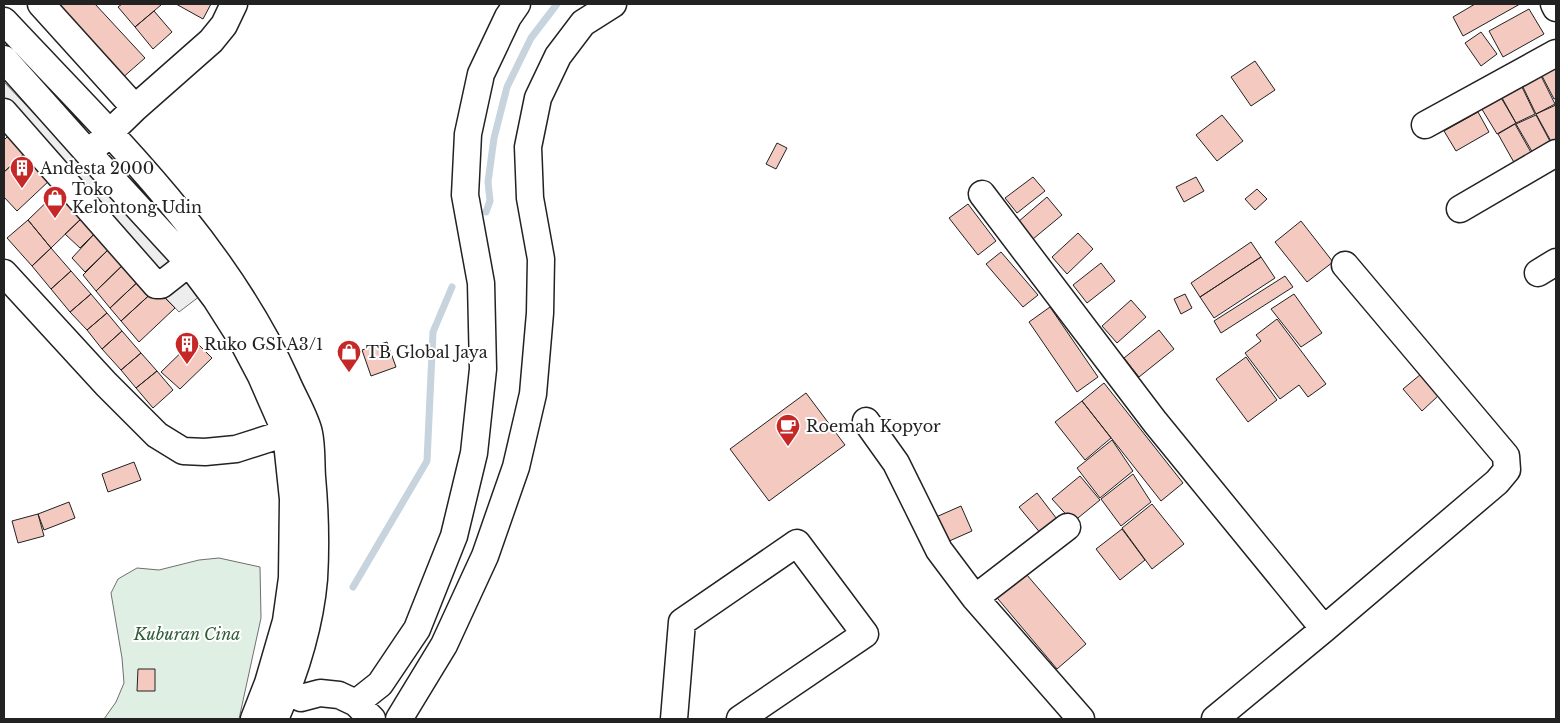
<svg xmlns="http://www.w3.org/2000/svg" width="1560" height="723" font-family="'Libre Baskerville',serif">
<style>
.green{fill:#e0efe3;stroke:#6f6f6f}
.parking{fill:#ededed;stroke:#6f6f6f}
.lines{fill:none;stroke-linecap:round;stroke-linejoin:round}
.stream{stroke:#c7d3dd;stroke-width:7}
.building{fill:#f3c9c0;stroke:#222}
.minor-casing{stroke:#222;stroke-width:29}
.minor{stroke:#fff;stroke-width:26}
.labels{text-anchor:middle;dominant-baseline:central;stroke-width:4;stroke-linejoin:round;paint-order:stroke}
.poi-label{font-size:16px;fill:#222;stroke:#fff;text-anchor:start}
.park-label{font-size:16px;font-style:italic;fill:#2f5e38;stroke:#fff}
</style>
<rect width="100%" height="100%" fill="#fff"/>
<path class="green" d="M219 558 260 567 261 618 239 719H104L116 702 124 683 122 658 111 593 118 579 137 568 159 570 199 560Z"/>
<path class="parking" d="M4 82 173 260 200 296 179 312 4 128Z"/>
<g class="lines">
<path class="stream" d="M486 212 490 201 488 182 494 138 507 87 531 38 557 4
M353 587 427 461 433 332 452 287"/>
</g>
<path class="building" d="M53 4H95L145 58 121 79Z
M122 4H160L161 5 135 27 118 7Z
M176 4H211L203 19Z
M1475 4H1520L1463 36 1453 17Z
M1529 9 1544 34 1503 57 1489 31Z
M154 11 172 32 153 49 135 27Z
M1481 32 1497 54 1481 66 1465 43Z
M1255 61 1275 90 1251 106 1231 77Z
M1556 66V98L1554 99 1541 74Z
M1541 76 1555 104 1536 114 1522 85Z
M1521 85 1535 114 1516 123 1501 96Z
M1500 96 1516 123 1497 134 1480 106Z
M1556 105V143L1553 145 1536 114Z
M1478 112 1489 132 1456 151 1444 131Z
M1222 115 1243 141 1217 161 1196 135Z
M1536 115 1552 145 1534 155 1516 124Z
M1515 124 1533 156 1516 166 1498 134Z
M10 134 26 152 4 172V140Z
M777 143 787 148 776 169 766 164Z
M26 152 50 180 17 211 4 197V172Z
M1033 177 1045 191 1017 213 1005 198Z
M1196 177 1204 191 1184 202 1176 187Z
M1257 189 1267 199 1255 210 1245 199Z
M58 191 83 217 51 248 28 220Z
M1047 197 1062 215 1033 239 1018 222Z
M968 204 996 241 978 255 949 218Z
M83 217 97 231 80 248 65 234Z
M28 220 51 248 32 266 7 238Z
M1301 221 1333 262 1307 282 1275 242Z
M97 231 112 246 85 272 72 258Z
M1078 233 1093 249 1067 274 1052 257Z
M1251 242 1261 257 1200 297 1191 283Z
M112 246 128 260 96 291 83 275Z
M51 248 71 271 51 289 32 266Z
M1001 252 1038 295 1023 307 986 264Z
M1261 257 1275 278 1214 318 1200 297Z
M128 260 144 276 110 308 96 291Z
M1101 263 1115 281 1087 303 1073 285Z
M71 271 91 294 70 312 51 289Z
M144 276 156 289 121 321 110 308Z
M1285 276 1293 287 1221 333 1214 321Z
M156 289 175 308 139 342 121 321Z
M91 294 107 313 87 330 70 312Z
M1185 294 1192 308 1181 314 1174 299Z
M1294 294 1322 333 1301 347 1271 309Z
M1131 300 1146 317 1117 343 1102 326Z
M1050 307 1098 377 1077 392 1029 322Z
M107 313 122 331 102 349 87 330Z
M1277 319 1326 384 1308 397 1299 385 1280 399 1245 353 1261 341 1256 335Z
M1159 330 1174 349 1139 377 1124 358Z
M122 331 141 353 121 370 102 349Z
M194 340 212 358 180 389 161 372Z
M387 342 396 367 371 376 362 350Z
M141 353 157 371 136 388 121 370Z
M1246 357 1277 400 1248 422 1216 379Z
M157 371 173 390 153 408 136 388Z
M1421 374 1439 395 1422 411 1403 389Z
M1104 383 1183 483 1161 501 1082 401Z
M806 393 845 445 769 501 730 449Z
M1082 401 1111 438 1085 460 1055 422Z
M1112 440 1133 471 1100 498 1077 468Z
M134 462 141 480 108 492 102 474Z
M1133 474 1151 502 1121 526 1101 499Z
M1080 476 1100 500 1073 522 1052 499Z
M1037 493 1063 527 1046 540 1019 507Z
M69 502 75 518 44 530 38 514Z
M1152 504 1184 544 1152 569 1122 528Z
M961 506 972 531 947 542 936 517Z
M38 514 44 536 18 543 12 521Z
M1122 529 1145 560 1120 580 1096 549Z
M1021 568 1086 644 1057 669 993 593Z
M138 669H155V691H137Z"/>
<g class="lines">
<defs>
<path id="minor" d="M41 4 135 108
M1554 4 1556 8
M4 21C107 131 223 240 286 380 292 395 306 418 309 433 312 447 311 463 312 477 315 510 316 546 314 579 310 626 294 676 275 719
M4 59 88 153 189 263 216 299 242 340 261 376 286 433 293 499 292 578 286 621 268 683 254 719
M4 112 156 285H161L189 263
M1425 125 1556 53
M96 146 135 108 211 41 224 25 234 4
M982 194 1155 422 1324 629
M1460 209 1556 153
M4 273 106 384 157 435 183 451 205 452 236 449 286 433 303 432
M1538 273 1556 262
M866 421 896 463 939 550 975 598 1081 719
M975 598 1067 527
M273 685 301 698 320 693 339 695 356 703 372 719
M356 703 380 684 417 629 454 536 474 453 483 369 481 283 465 195 468 134 481 74 508 17 517 4
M399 719 444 645 485 556 516 467 533 394 540 313 541 259 530 198 528 147 538 98 558 56 583 23 613 4
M674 719 682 622 797 543 865 634 740 719
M1215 719 1324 629 1497 482 1507 470 1506 456 1345 265"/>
</defs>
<use href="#minor" class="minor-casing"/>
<use href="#minor" class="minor"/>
</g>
<defs>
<symbol id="building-pin" viewBox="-11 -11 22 30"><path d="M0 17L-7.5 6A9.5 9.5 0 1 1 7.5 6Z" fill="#c62828" stroke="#fff"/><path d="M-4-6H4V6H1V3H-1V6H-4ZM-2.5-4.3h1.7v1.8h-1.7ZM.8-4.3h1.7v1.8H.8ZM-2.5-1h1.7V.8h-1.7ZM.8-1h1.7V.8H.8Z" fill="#fff"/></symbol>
<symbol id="shop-pin" viewBox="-11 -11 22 30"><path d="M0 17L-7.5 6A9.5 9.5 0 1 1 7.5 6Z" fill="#c62828" stroke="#fff"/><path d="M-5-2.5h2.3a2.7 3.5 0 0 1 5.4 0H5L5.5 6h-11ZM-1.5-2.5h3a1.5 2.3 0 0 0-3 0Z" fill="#fff"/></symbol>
<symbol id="cafe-pin" viewBox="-11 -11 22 30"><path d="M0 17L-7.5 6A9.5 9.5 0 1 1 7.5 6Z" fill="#c62828" stroke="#fff"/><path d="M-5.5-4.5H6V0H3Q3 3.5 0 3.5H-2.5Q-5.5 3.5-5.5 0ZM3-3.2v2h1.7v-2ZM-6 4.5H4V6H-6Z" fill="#fff"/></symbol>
</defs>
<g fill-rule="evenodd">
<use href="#building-pin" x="8" y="154" width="28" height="38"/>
<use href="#shop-pin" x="41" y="184" width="28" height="38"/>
<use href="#building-pin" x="173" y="330" width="28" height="38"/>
<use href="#shop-pin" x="335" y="338" width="28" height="38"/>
<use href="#cafe-pin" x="774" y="412" width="28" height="38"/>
</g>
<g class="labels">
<g class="poi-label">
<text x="40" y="168">Andesta 2000</text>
<text x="72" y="189">Toko<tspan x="72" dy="18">Kelontong Udin</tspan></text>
<text x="204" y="344">Ruko GSI A3/1</text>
<text x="366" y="352">TB Global Jaya</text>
<text x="806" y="426">Roemah Kopyor</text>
</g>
<g class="park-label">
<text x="187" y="634">Kuburan Cina</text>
</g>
</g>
<rect width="1560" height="723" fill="none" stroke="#222222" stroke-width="10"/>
</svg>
